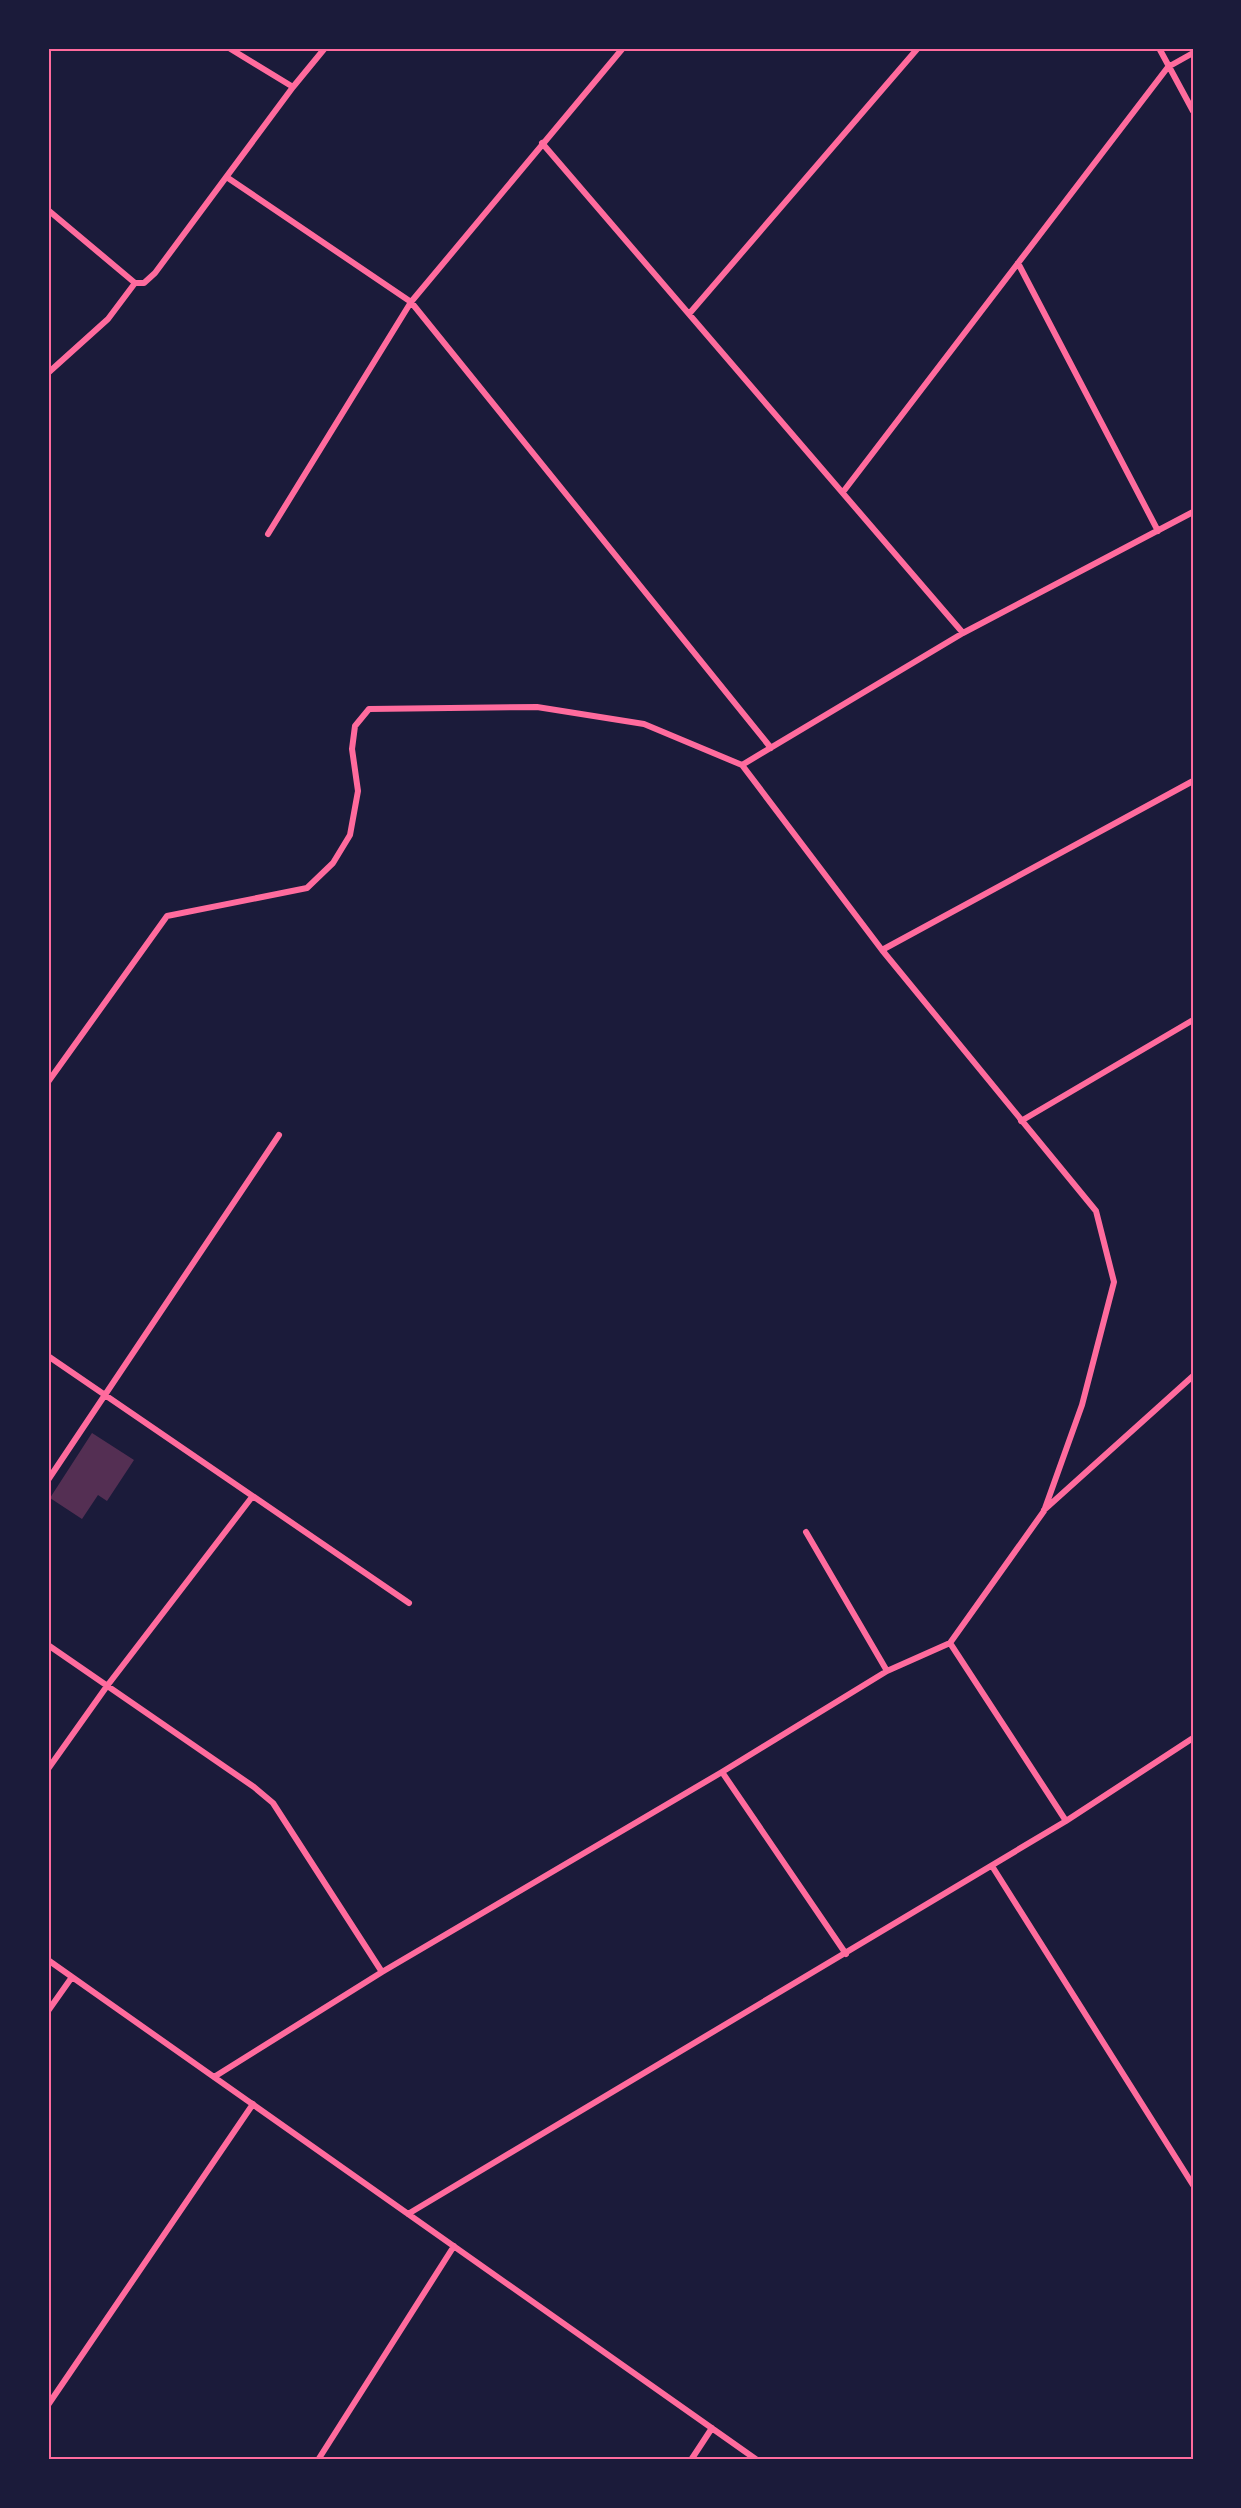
<svg xmlns="http://www.w3.org/2000/svg" width="1241" height="2508" font-family="Helvetica,sans-serif">
<style>
.building{fill:#542f53}
.lines{fill:none;stroke-linecap:round;stroke-linejoin:round}
.minor{stroke:#ff6b9d;stroke-width:6}
.neatline{fill:none;stroke:#ff6b9d;stroke-width:2}
</style>
<rect width="100%" height="100%" fill="#1b1b3a"/>
<path class="building" d="M92 1433 134 1460 107 1501 98 1495 82 1519 50 1498Z"/>
<g class="lines">
<path class="minor" d="M229 48 293 87
M1159 48 1193 111
M542 143 963 633
M228 178 411 302 771 748
M48 210 135 283H144L155 273 293 87 325 48
M1018 263 1158 531
M689 314 918 48
M48 373 108 319 135 283
M843 492 1168 67 1193 53
M268 534 411 302 623 48
M742 765 963 633 1193 512
M882 950 1193 781
M48 1082 167 916 307 888 333 863 350 835 358 791 352 749 355 726 369 709 537 707 644 724 742 765 882 950 1096 1211 1114 1282 1082 1405 1044 1511 950 1643 887 1671 722 1772 382 1972 214 2077
M1021 1121 1193 1020
M48 1356 409 1603
M48 1480 279 1135
M1044 1510 1193 1376
M806 1532 887 1671
M950 1643 1066 1821
M48 1645 254 1787 273 1803 382 1972
M48 1769 107 1686 252 1497
M722 1772 846 1954
M992 1866 1193 2185
M48 1960 757 2460
M48 2011 72 1977
M408 2214 1066 1821 1193 1738
M48 2405 253 2104
M318 2460 454 2246
M691 2460 712 2428"/>
</g>
<rect width="1241" height="2508" fill="none" stroke="#1b1b3a" stroke-width="99"/>
<rect x="50" y="50" width="1142" height="2408" class="neatline"/>
</svg>
